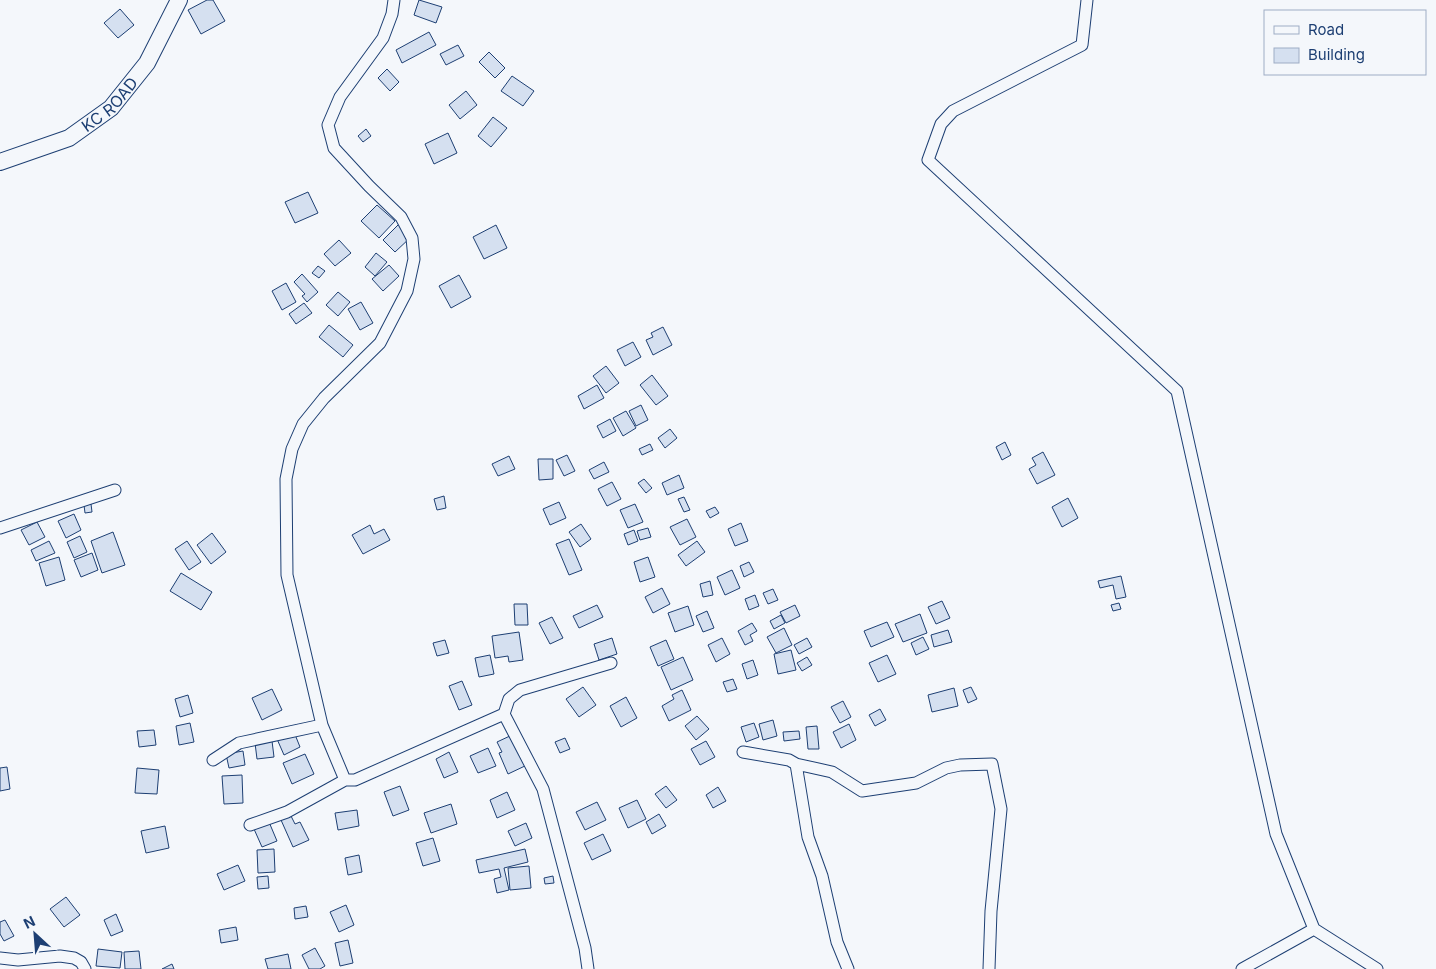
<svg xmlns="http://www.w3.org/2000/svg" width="1436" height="969" font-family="Inter,sans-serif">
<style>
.building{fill:#d5e0f0;stroke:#1d3f73}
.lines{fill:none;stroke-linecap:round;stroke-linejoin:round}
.street-casing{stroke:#1d3f73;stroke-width:13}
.secondary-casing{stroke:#1d3f73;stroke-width:18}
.street{stroke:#f4f7fb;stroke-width:11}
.secondary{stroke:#f4f7fb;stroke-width:16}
.labels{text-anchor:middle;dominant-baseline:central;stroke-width:4;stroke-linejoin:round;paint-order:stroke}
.street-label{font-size:16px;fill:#1d3f73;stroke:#f4f7fb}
</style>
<rect width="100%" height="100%" fill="#f4f7fb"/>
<path class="building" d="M207 0H213L225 21 201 34 188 10Z
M419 0 442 7 436 23 414 15Z
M120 9 134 25 118 38 104 23Z
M429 32 436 45 402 63 396 50Z
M458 45 464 56 446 65 440 54Z
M489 52 505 68 495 78 479 62Z
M387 69 399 82 390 91 378 78Z
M512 76 534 91 523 106 501 91Z
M466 91 477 105 460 119 449 105Z
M493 117 507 128 491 147 478 136Z
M366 129 371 136 363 142 358 136Z
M448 133 457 153 434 164 425 144Z
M308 192 318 213 295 223 285 202Z
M377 205 395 221 379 238 361 221Z
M399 224 411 237 395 252 383 240Z
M496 225 507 248 484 259 473 237Z
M339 240 351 253 335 266 324 254Z
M376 253 387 262 375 276 365 267Z
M389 265 399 276 383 291 372 279Z
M318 266 325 271 319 278 312 273Z
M302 274 318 292 307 302 302 296 305 294 294 282Z
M459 275 471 297 451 308 439 286Z
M286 283 296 302 282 310 272 291Z
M338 292 350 302 338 316 326 305Z
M361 302 373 323 360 330 348 309Z
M304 303 312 313 296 324 289 314Z
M329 325 353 345 343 357 319 337Z
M663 327 672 345 653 355 646 340 653 337 651 333Z
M633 342 641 357 625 366 617 350Z
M606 366 619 383 606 393 593 376Z
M652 375 668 396 656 405 640 385Z
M597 385 604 398 584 409 578 396Z
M641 405 648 420 636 426 629 411Z
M626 411 636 428 623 436 613 418Z
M610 419 616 431 603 438 597 426Z
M670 429 677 438 665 448 658 438Z
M1005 442 1011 455 1002 460 996 447Z
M650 444 653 450 642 455 639 449Z
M1043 452 1055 475 1037 484 1029 469 1036 465 1032 458Z
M567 455 575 471 564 476 556 460Z
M509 456 515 469 498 476 492 464Z
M538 459H553V479L539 480Z
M604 462 609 472 594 479 589 470Z
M679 475 684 488 667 495 662 483Z
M644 479 652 488 646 493 638 483Z
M612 482 621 499 607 506 598 489Z
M444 496 446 508 437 510 434 499Z
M684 497 690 510 684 512 678 499Z
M1068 498 1078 518 1062 527 1052 507Z
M559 502 566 518 550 525 543 509Z
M91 504 92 512 85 513 84 505Z
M635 504 643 522 628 528 620 510Z
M715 507 719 513 710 518 706 511Z
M74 514 81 530 66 538 58 521Z
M687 519 696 537 680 545 670 527Z
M37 522 45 537 29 545 21 530Z
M741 523 748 541 735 546 728 529Z
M581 524 591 539 580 547 569 532Z
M370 525 374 534 384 529 390 540 363 554 352 535Z
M648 528 651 537 640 540 637 531Z
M634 530 638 541 628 545 624 534Z
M113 532 125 565 102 573 91 541Z
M212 533 226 552 211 564 197 545Z
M80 536 87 552 74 558 67 542Z
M569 539 582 570 569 575 556 544Z
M49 541 55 553 36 561 31 550Z
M187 541 201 562 189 570 175 549Z
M697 541 705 552 686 566 678 555Z
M92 553 98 570 81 577 74 560Z
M59 557 65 580 46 586 39 563Z
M648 557 655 577 640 582 634 562Z
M749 562 754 572 744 577 740 566Z
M732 570 740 588 725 595 717 577Z
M181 573 212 592 201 610 170 591Z
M1121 576 1126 597 1116 599 1113 585 1100 588 1098 581Z
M710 581 713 595 703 597 700 584Z
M662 588 670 604 653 613 645 597Z
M773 589 778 600 768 604 763 593Z
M755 595 759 606 749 610 745 599Z
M942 601 950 618 936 624 928 607Z
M1119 603 1121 609 1113 611 1111 605Z
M514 604H527L528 625H515Z
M597 605 603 617 579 628 573 616Z
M795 605 800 616 786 623 780 612Z
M688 606 694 625 675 632 668 613Z
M707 611 714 628 703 632 696 616Z
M920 614 927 633 903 642 895 624Z
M781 615 785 623 774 629 770 621Z
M552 617 563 638 550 644 539 623Z
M887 622 894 637 871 647 864 631Z
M752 623 757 631 750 635 753 641 745 645 738 631Z
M784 628 792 645 776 653 767 637Z
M948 630 952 642 934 647 931 635Z
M519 632 523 660 509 662 508 656 495 658 492 636Z
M923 637 929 649 916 655 911 643Z
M612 638 617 654 599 660 594 644Z
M722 638 730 654 716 662 708 645Z
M807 638 812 647 799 654 794 645Z
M445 640 449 653 437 656 433 643Z
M666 640 674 659 658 666 650 647Z
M791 650 796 670 778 674 774 654Z
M490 655 494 674 479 677 475 658Z
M887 655 896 674 878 682 869 663Z
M683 657 693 680 671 690 661 667Z
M807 657 812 665 802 671 797 663Z
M753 660 758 675 747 679 742 664Z
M733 679 737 689 727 692 723 682Z
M462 681 472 705 459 710 449 686Z
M583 687 596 705 579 717 566 699Z
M971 687 977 699 968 703 963 690Z
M954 688 958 706 932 712 928 695Z
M272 689 282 710 262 720 252 698Z
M682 690 691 710 669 721 662 706 674 699 672 695Z
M188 695 193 713 180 717 175 699Z
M626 697 637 718 621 727 610 706Z
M843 701 851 717 840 723 831 707Z
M880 709 886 720 875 726 869 715Z
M697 716 709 729 696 740 685 726Z
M773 720 777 736 763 740 759 724Z
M190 723 194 742 179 745 176 726Z
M754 723 759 737 746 742 741 727Z
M849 724 856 740 841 748 833 732Z
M817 726 819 749H808L806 727Z
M154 730 156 745 139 747 137 731Z
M799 731 800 739 784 741 783 732Z
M294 732 300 747 284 755 277 739Z
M512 735 527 765 508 774 499 753 502 752 497 742Z
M565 738 570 749 560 753 555 742Z
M272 741 274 757 257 759 255 743Z
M706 741 715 757 700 765 691 749Z
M488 748 496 766 478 773 470 756Z
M243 751 245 765 229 768 226 754Z
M449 752 458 772 444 778 436 759Z
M305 754 314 774 292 784 283 763Z
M7 767 10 789 0 791V768Z
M137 768 159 770 157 794 135 793Z
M242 775 243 803 224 804 222 776Z
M400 786 409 810 393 816 384 792Z
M666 786 677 800 666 808 655 794Z
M718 787 726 801 713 808 706 795Z
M507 792 515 810 497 818 490 800Z
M637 800 646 819 628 828 619 808Z
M597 802 606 820 585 830 576 812Z
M451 804 457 824 431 833 424 813Z
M357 810 359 826 338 830 335 813Z
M659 814 666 826 652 834 646 822Z
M291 816 295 824 300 822 309 840 293 847 281 820Z
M269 822 277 841 262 847 254 829Z
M526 823 532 838 515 846 508 831Z
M165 826 169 848 146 853 141 831Z
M603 834 611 851 592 860 584 843Z
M433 838 440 861 423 866 416 843Z
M274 849 275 872 258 873 257 850Z
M525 849 528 862 504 868 509 890 497 893 494 879 501 877 499 869 479 873 476 860Z
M359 855 362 872 348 875 345 858Z
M238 865 245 881 224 890 217 874Z
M529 866 531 888 510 890 508 868Z
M268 876 269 888 258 889 257 877Z
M553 876 554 883 545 884 544 878Z
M66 897 80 915 64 927 50 909Z
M346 905 354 925 339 932 330 912Z
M306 906 308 917 295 919 294 908Z
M116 914 123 931 111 936 104 920Z
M5 920 14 936 4 941 0 934V922Z
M236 927 238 940 221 943 219 930Z
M348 940 353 963 340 966 335 943Z
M315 948 325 966 320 969H309L302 955Z
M98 949 122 952 120 968 96 966Z
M139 951 141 969H125L124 952Z
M288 954 291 969H268L265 959Z
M172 964 174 969H162Z"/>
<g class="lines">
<defs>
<path id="street" d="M1087 0 1082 45 953 111 941 124 928 160 1177 391 1276 834 1314 929 1242 969
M0 528 115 490
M743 752 789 760 796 764 832 772 862 791 916 783 946 768 960 765 992 764 1001 809 991 911 989 969
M213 760 239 743 322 725
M796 764 808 837 822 876 837 942 848 969
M345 780 322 725 287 575 286 479 292 449 303 424 324 398 380 343 407 291 414 259 412 238 401 217 369 186 334 148 328 125 340 97 383 38 392 14 394 0
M250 825 287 812 345 780H355L504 714
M1314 929 1377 969
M0 958 18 960 60 956 74 958 81 962 85 969
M588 969 585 948 543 789 504 714 509 699 520 690 611 663"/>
<g id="secondary">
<path id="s1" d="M0 162 69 138 111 108 147 63 179 0"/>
</g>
</defs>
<use href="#street" class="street-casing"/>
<use href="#secondary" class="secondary-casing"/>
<use href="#street" class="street"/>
<use href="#secondary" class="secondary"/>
</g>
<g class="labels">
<g class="street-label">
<text stroke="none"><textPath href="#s1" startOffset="126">KC ROAD</textPath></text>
</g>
</g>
<rect x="1264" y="10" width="162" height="65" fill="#f4f7fb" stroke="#9eadc5"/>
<rect x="1274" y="26" width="25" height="8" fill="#f4f7fb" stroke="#9eadc5"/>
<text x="1308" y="35" font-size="15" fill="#1d3f73">Road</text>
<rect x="1274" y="48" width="25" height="15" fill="#d5e0f0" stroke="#9eadc5"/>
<text x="1308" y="60" font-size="15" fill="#1d3f73">Building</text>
<g transform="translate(35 934) rotate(334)" stroke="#f4f7fb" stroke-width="4" paint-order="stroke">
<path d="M0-4L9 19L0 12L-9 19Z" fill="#1d3f73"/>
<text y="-8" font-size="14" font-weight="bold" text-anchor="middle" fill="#1d3f73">N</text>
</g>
</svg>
